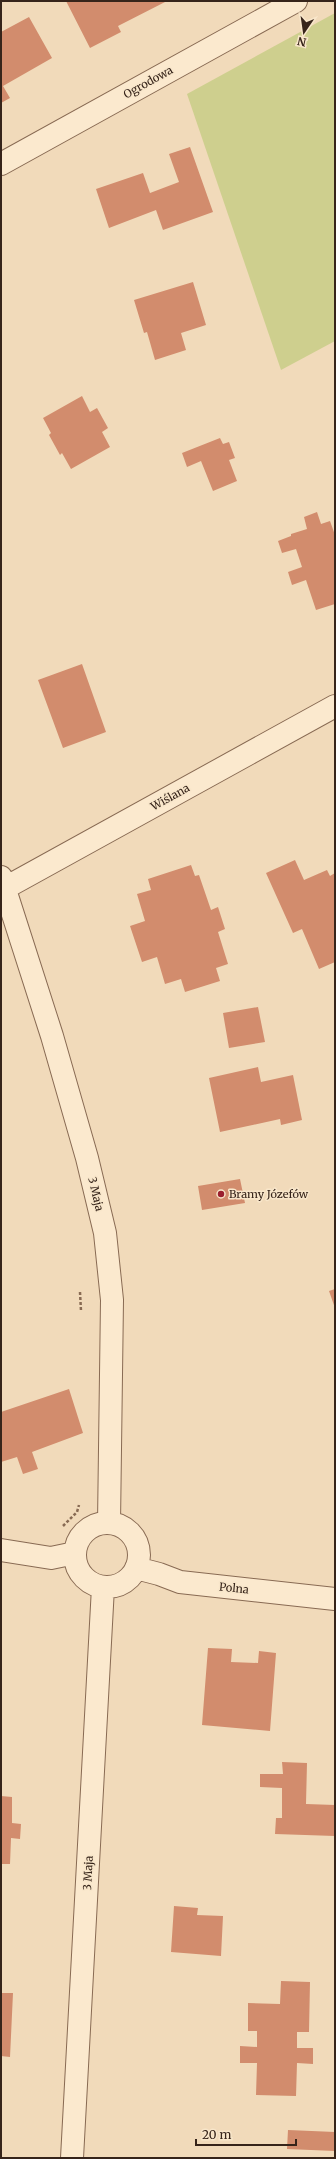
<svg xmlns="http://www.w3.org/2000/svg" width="336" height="2159" font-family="Merriweather,serif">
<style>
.green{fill:#cecf8e}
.building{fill:#d28c6d}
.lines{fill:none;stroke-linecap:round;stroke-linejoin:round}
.minor-casing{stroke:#886a53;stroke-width:24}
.path{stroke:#886a53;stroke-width:2.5;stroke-dasharray:3 2;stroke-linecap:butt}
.minor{stroke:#fbe9ce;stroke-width:22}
.poi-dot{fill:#9b1f2e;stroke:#f8e6ca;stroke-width:1.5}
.labels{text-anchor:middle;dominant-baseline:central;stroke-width:3;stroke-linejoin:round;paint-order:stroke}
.street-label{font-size:11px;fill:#36241a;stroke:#f8e6ca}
.poi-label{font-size:11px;fill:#36241a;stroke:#f8e6ca;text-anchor:start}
</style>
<rect width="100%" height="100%" fill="#f1daba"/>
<path class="green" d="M335 13V341L281 370 187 94Z"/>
<path class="building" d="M66 1H167L118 26 121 32 90 48Z
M29 17 52 58 3 86 10 98 1 103V32Z
M190 147 213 212 163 230 156 210 109 228 96 189 143 173 150 193 179 182 169 154Z
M193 282 206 325 181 333 186 350 155 360 147 332 144 333 134 300Z
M82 396 90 412 97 408 108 428 102 432 110 447 71 469 62 453 60 455 49 435 51 433 43 418Z
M220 438 223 444 229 442 235 458 229 460 237 481 213 491 201 461 187 467 182 453Z
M317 512 321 524 330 521 335 535V604L316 610 306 580 292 585 288 572 302 567 296 549 282 553 278 541 291 536V534L307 529 304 517Z
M82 664 106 732 63 748 38 680Z
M295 860 304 880 327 870 330 876 335 873V962L319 969 302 929 293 933 266 873Z
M191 865 195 876 199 875 211 910 218 907 225 929 218 932 228 964 216 968 220 981 185 992 181 979 165 984 157 957 142 962 130 926 145 921 137 894 151 890 148 879Z
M258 1007 265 1042 229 1048 223 1013Z
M258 1067 261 1082 293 1075 302 1120 281 1125 280 1119 220 1132 209 1078Z
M240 1179 245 1203 202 1210 198 1186Z
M335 1289V1308L329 1291Z
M69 1389 83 1433 32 1452 38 1469 23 1474 17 1457 1 1462V1412Z
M208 1648 232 1649 231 1662 258 1663 259 1651 276 1653 270 1731 202 1725Z
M282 1762 307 1763 306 1804 335 1805V1836L275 1834 276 1818H282V1788L260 1787V1774H283Z
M1 1796 12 1797V1823L21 1824 20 1839 11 1838 10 1864H1Z
M174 1906 198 1908 197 1915 223 1916 221 1956 171 1952Z
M281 1981 310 1982 309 2032H297V2048H313V2064L297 2063 296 2096 256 2095 257 2063H240V2046L257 2047V2031H248V2003L280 2004Z
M1 1993H13L10 2057 1 2056Z
M288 2130 335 2132V2151L287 2149Z"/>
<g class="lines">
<defs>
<path id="minor" d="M1 164 296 1
M1 877 52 1036 87 1158 105 1233 112 1300 109 1523
M5 888 335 706
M75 1555a32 32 0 1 1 64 0a32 32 0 1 1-64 0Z
M1 1550 51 1558 75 1553
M136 1568 159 1574 180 1582 335 1599
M72 2158 103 1587"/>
</defs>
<use href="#minor" class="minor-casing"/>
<path class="path" d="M80 1292 81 1311
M63 1526 77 1512 79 1505"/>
<use href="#minor" class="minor"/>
</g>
<circle class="poi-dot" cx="221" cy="1194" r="4"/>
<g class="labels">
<g class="street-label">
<text transform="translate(148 82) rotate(-29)">Ogrodowa</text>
<text transform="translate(170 797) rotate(-29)">Wiślana</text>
<text transform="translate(96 1194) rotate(77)">3 Maja</text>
<text transform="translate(234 1588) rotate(6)">Polna</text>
<text transform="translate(88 1873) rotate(-87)">3 Maja</text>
</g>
<g class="poi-label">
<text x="229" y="1194">Bramy Józefów</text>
</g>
</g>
<rect width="336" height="2159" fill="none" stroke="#36241a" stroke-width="4"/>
<g transform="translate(304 32) rotate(193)" stroke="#f8e6ca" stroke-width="3" paint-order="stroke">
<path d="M0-3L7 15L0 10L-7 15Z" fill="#36241a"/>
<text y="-6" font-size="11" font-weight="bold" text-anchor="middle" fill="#36241a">N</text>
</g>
<path d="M196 2139v6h100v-6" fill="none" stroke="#36241a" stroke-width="2"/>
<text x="202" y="2139" font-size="12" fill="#36241a" stroke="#f8e6ca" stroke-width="3" paint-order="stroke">20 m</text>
</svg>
